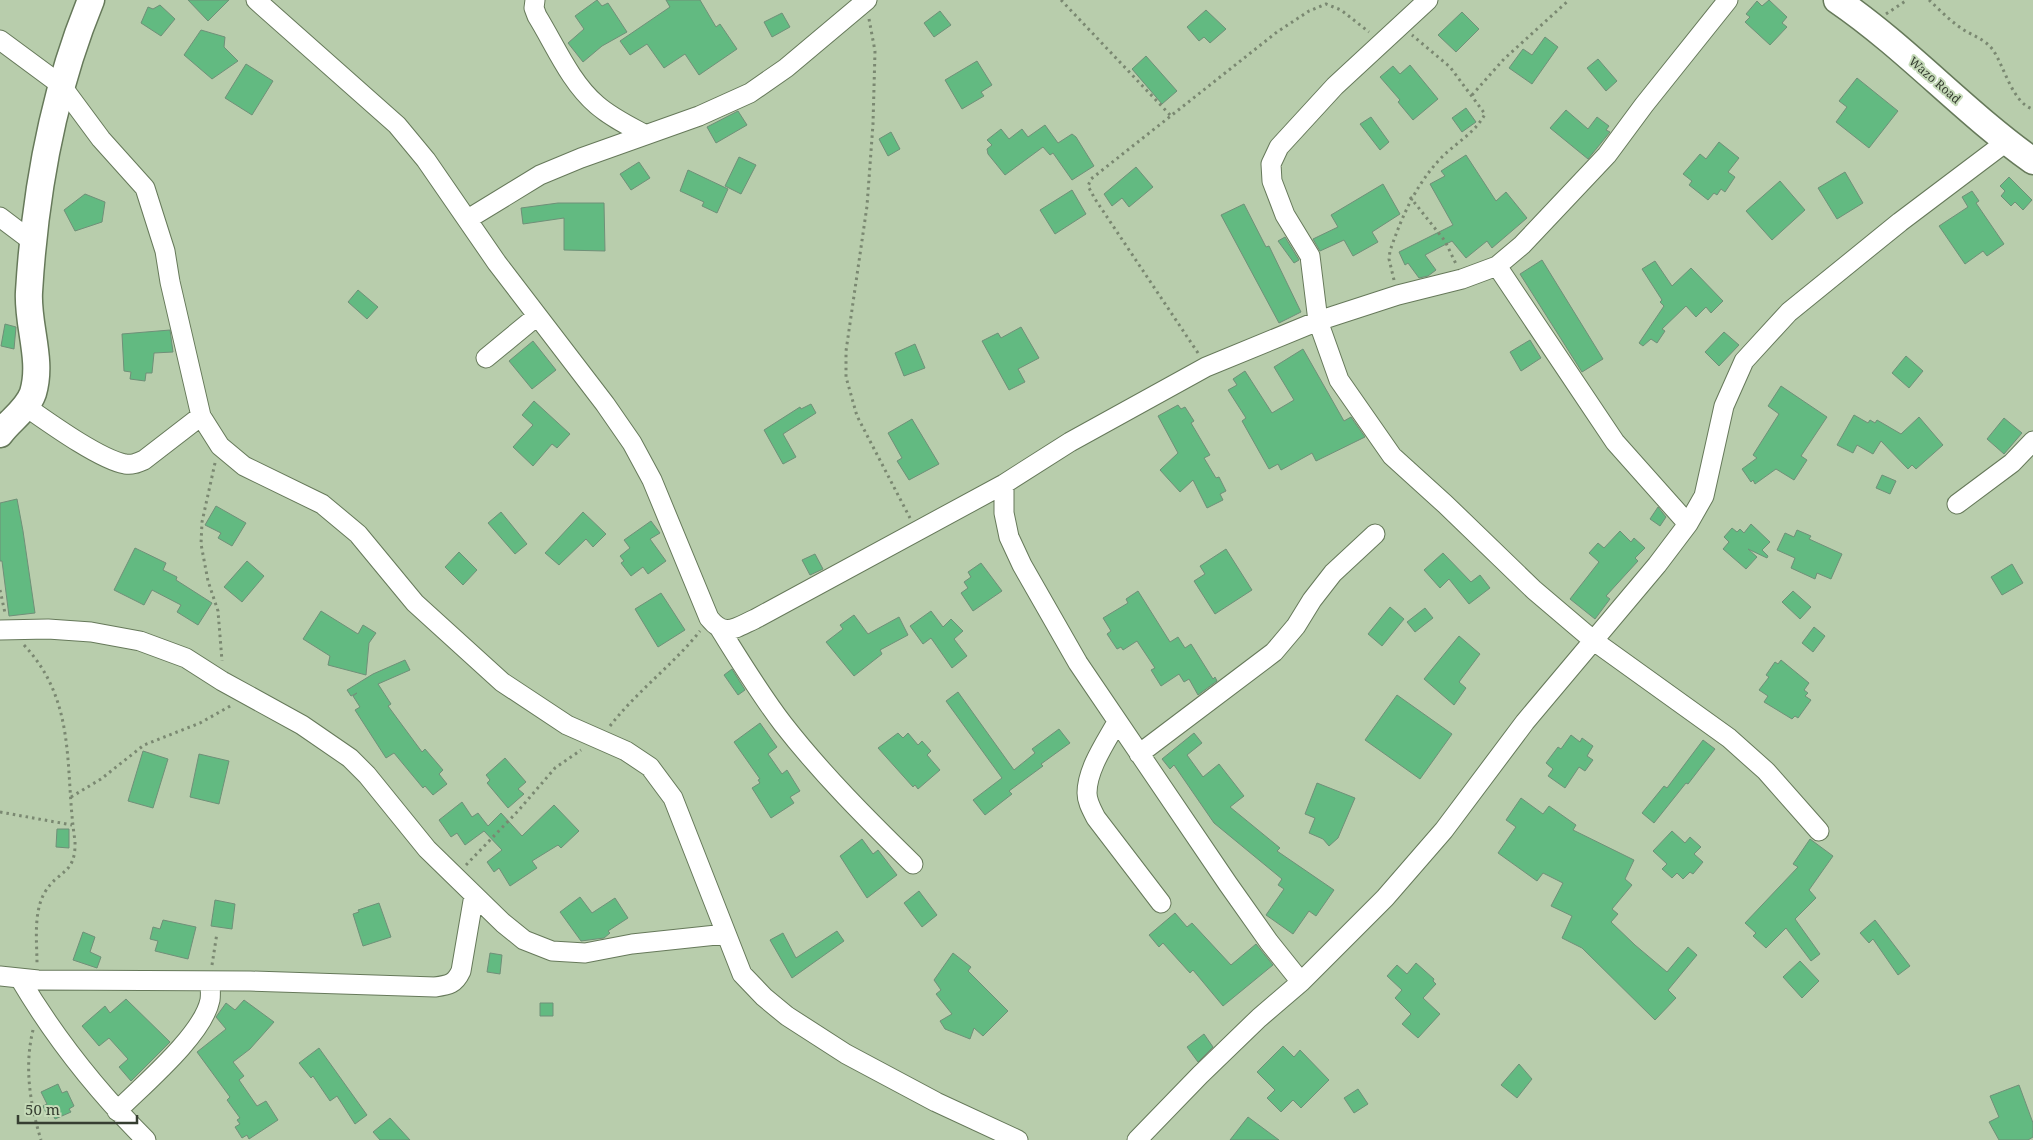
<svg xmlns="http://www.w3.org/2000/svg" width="2033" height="1140" font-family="'Noto Serif',serif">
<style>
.building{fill:#62ba81;stroke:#6f9078}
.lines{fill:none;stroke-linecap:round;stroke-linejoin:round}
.street-casing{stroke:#66795a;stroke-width:21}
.secondary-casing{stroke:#66795a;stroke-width:29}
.path{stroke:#7a8871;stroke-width:3;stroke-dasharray:2.5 4;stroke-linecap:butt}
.street{stroke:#fff;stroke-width:19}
.secondary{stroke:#fff;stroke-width:26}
.labels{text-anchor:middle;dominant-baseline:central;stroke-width:4;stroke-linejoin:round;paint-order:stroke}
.street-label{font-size:12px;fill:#363e31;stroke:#c5dab8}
</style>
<rect width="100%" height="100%" fill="#b8cdac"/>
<path class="building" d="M188 0H229L208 21Z
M597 0 602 6 608 3 627 32 602 46 583 62 568 43 584 29 575 16Z
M666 0H700L716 27 720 24 737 49 699 75 685 54 664 68 647 44 630 55 620 41 670 7Z
M1769 0 1787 17 1782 23 1787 27 1770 45 1745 22 1750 17 1746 14 1757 1 1762 6Z
M160 5 175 19 161 36 141 23 148 7 153 9Z
M1206 10 1226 29 1210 43 1204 37 1199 41 1187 27Z
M940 11 951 25 934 37 924 23Z
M1462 12 1479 29 1456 52 1438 35Z
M782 13 790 27 772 37 764 22Z
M201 30 225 37 224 47 238 61 212 79 184 55Z
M1545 37 1558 47 1532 84 1509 68 1523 49 1532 55Z
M1146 56 1177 91 1162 104 1132 69Z
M1598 59 1617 81 1606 91 1587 68Z
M977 61 992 85 981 92 984 96 962 109 945 80Z
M246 64 273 81 252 115 225 98Z
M1410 65 1438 99 1413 120 1398 102 1400 100 1380 77 1393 66 1400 74Z
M1857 78 1898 111 1869 148 1836 122 1847 107 1839 101Z
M1466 108 1476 122 1462 132 1452 118Z
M1566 110 1588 129 1597 117 1609 126 1606 130 1610 132 1588 159 1550 128Z
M738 111 747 125 716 143 707 127Z
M1371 117 1389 142 1380 150 1360 124Z
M1045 125 1058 143 1072 134 1076 137 1094 166 1072 180 1053 153 1050 155 1043 147 1005 175 988 154 987 149 992 145 987 140 1001 129 1009 139 1022 129 1028 137Z
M891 132 900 149 888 156 879 139Z
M1719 142 1739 158 1728 172 1735 177 1725 192 1721 189 1717 195 1714 193 1708 200 1689 185 1692 181 1683 174 1700 154 1706 159Z
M1466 155 1496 201 1506 192 1527 218 1492 248 1487 241 1466 258 1452 241 1425 255 1436 270 1428 276 1419 278 1408 263 1405 265 1399 252 1453 225 1430 184 1445 176 1441 171Z
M739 157 756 165 741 194 725 186Z
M639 162 650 178 631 190 620 174Z
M1136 167 1153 187 1129 207 1122 198 1112 206 1104 194Z
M688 170 728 189 717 213 702 206 704 202 680 191Z
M1845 172 1863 203 1837 219 1818 188Z
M2009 177 2032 200 2023 210 2015 202 2011 206 2001 196 2005 191 2000 186Z
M1780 181 1805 210 1772 240 1746 211Z
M1383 184 1400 214 1372 232 1378 242 1353 256 1344 240 1320 251 1313 239 1338 227 1331 215Z
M1072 190 1086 214 1055 234 1040 210Z
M1972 191 1979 201 1976 203 2004 244 1987 256 1983 251 1965 264 1939 226 1968 207 1962 197Z
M85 194 105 202 102 222 75 231 64 210Z
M558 203H604L605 251 564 250V218L523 224 521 208Z
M1244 204 1266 247 1269 246 1301 312 1279 323 1221 215Z
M1285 237 1299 260 1294 263 1278 241Z
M1542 260 1603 359 1582 372 1520 274Z
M1655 261 1672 286 1691 268 1723 301 1711 313 1706 307 1696 317 1686 306 1662 329 1665 331 1657 343 1651 339 1643 346 1639 343 1664 306 1660 302 1662 300 1642 269Z
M358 290 378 307 367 319 348 302Z
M5 324 16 327 14 349 1 346Z
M1021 327 1039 358 1018 369 1025 382 1009 390 982 341 998 333 1001 338Z
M170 330 173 352 154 353 152 373H146L145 381 130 379 131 372 124 371 122 334Z
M1724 332 1739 345 1719 366 1705 352Z
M1530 340 1541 358 1521 371 1510 352Z
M533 341 556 370 532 389 509 361Z
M915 344 925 368 904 376 895 353Z
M1303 349 1344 421 1351 417 1365 437 1316 461 1312 453 1281 470 1278 464 1269 469 1242 421 1246 418 1228 390 1237 385 1233 379 1245 371 1272 413 1294 400 1274 367Z
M1906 356 1923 371 1909 388 1892 373Z
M1781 386 1827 417 1801 456 1807 460 1794 480 1776 469 1755 484 1753 480 1751 482 1742 469 1757 458 1753 455 1779 414 1768 406Z
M534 401 570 434 557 448 552 444 533 466 513 447 533 425 522 415Z
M811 404 816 413 783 434 796 457 783 464 764 430 800 407 801 409Z
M1178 405 1181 409 1185 407 1194 421 1191 423 1210 455 1204 458 1216 478 1219 477 1226 491 1220 494 1223 500 1207 508 1193 480 1180 492 1160 470 1178 453 1158 416Z
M1854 415 1868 423 1870 420 1875 423 1877 420 1901 434 1919 417 1943 445 1916 469 1912 465 1908 469 1881 441 1873 454 1857 445 1853 453 1837 445Z
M2004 418 2022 433 2004 454 1987 439Z
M912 419 939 464 909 480 897 461 902 458 888 433Z
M1882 475 1896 481 1890 494 1876 488Z
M17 499 23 531 35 613 9 616 2 561H0V503Z
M216 506 246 523 232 546 218 538 221 533 205 525Z
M1658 507 1666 517 1660 526 1650 519Z
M501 512 527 544 515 554 488 523Z
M583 512 606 534 593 547 586 539 559 565 545 553Z
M651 521 660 533 650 539 666 561 648 574 643 567 631 576 621 563 624 561 620 556 630 548 624 540Z
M1751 524 1770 542 1762 550 1768 556 1767 558 1748 549 1757 557 1746 569 1723 549 1729 542 1724 537 1732 528 1737 532 1740 529 1744 533Z
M1797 530 1811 536 1809 539 1842 554 1831 579 1817 573 1815 579 1791 568 1795 558 1777 550 1785 533 1794 537Z
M1620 531 1631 542 1634 538 1645 548 1635 558 1638 561 1606 596 1610 599 1595 619 1570 599 1599 562 1589 553 1598 543 1604 548Z
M135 548 166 563 163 570 177 577 176 580 212 603 198 625 177 612 181 605 152 590 144 605 114 590Z
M1226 549 1252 590 1215 614 1194 581 1205 574 1200 566Z
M459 552 477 570 463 585 445 567Z
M1443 553 1471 582 1480 575 1490 588 1469 604 1449 579 1440 588 1424 570Z
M815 554 823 569 810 575 802 560Z
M247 561 264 576 242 602 224 587Z
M981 563 1002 591 973 611 961 593 968 588 964 582 971 577 968 572Z
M2012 564 2023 583 2002 595 1991 577Z
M1138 591 1170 642 1178 637 1185 648 1191 644 1213 679 1215 677 1217 681 1198 695 1189 679 1184 682 1179 674 1161 686 1151 670 1155 668 1137 641 1123 650 1121 647 1117 649 1107 634 1111 631 1103 618 1128 603 1126 599Z
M1793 591 1811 607 1800 619 1782 602Z
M661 593 685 630 658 647 635 609Z
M1390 607 1404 619 1382 646 1368 634Z
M1425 608 1433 618 1415 632 1407 622Z
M321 611 358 634 363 625 376 633 369 643 366 675 328 665 330 656 303 639Z
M931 611 943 627 951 619 963 631 954 639 967 656 952 668 931 638 923 644 910 626Z
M854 615 868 634 899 617 908 635 880 650 882 654 854 676 826 642 843 629 840 625Z
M1814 627 1825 636 1813 652 1802 643Z
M1459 636 1480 654 1459 682 1466 688 1454 705 1424 679Z
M405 660 410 670 378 684 391 704 388 706 422 752 425 749 443 770 439 774 447 784 433 795 425 786 423 788 394 753 386 758 355 710 360 707 353 696 357 693 351 696 347 690 373 674Z
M1781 660 1809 683 1804 690 1808 693 1805 696 1811 700 1798 718 1795 716 1792 719 1764 702 1768 696 1759 690 1769 677 1766 675 1775 662 1778 664Z
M732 669 745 690 738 695 724 675Z
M958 692 1014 770 1035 753 1032 749 1059 729 1070 743 1041 764 1043 766 1009 791 1012 794 985 815 973 800 1002 778 946 701Z
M1397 695 1452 734 1420 779 1365 740Z
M760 723 777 747 768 754 782 774 787 770 800 791 790 797 794 803 771 818 752 788 760 783 758 780 760 779 734 742Z
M898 733 903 738 908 733 918 745 922 741 931 751 927 755 940 770 918 789 915 785 913 787 878 748Z
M1194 733 1202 743 1187 755 1203 777 1219 764 1244 796 1230 807 1280 848 1277 851 1334 890 1316 916 1309 911 1293 934 1266 915 1284 889 1278 885 1282 879 1214 823 1174 765 1170 769 1162 759Z
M1571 735 1580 742 1582 738 1593 746 1587 756 1593 760 1585 771 1579 767 1565 788 1548 776 1553 769 1546 763 1558 747 1561 749Z
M1703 740 1715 749 1688 784 1686 783 1654 823 1642 813 1664 786 1667 788Z
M143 751 168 759 153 808 128 801Z
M199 754 229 761 219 804 190 797Z
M505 758 526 782 518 789 524 794 508 808 487 783 490 780 486 775Z
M1317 783 1355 798 1338 838 1329 846 1323 839 1309 833 1315 818 1305 814Z
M1521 798 1543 814 1549 806 1576 825 1573 830 1634 860 1625 879 1632 885 1612 909 1618 914 1611 922 1635 945 1667 972 1688 947 1697 955 1668 990 1676 998 1655 1020 1582 948 1562 938 1572 916 1551 906 1563 883 1543 873 1537 881 1498 853 1516 827 1506 820Z
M462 802 472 817 478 813 488 826 501 813 522 836 554 805 579 831 561 848 558 845 532 861 537 868 510 886 499 868 494 872 487 862 502 850 484 831 465 845 457 833 451 837 439 820Z
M57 829H69V848L56 847Z
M1672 831 1685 843 1690 837 1701 847 1694 854 1703 862 1693 874 1690 872 1683 879 1677 873 1672 878 1662 869 1667 864 1653 851Z
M862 839 873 854 878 850 897 875 867 898 840 856Z
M1810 839 1833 856 1809 890 1816 898 1795 919 1820 954 1811 961 1786 928 1766 948 1753 936 1756 933 1745 923 1798 867 1793 864Z
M919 891 937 915 922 927 904 903Z
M580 897 592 913 615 898 628 918 608 931 610 933 604 938 581 941 560 912Z
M215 900 235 904 232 929 211 926Z
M379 903 391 937 363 946 353 914 359 912 358 910Z
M1175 913 1187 927 1192 923 1231 965 1256 944 1273 965 1223 1006 1193 970 1190 973 1163 943 1159 947 1149 935Z
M163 920 196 927 188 959 155 951 158 941 150 939 153 927 160 929Z
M1875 920 1910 966 1898 975 1873 939 1869 943 1860 933Z
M837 931 844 941 792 978 770 940 783 933 796 958Z
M83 932 95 937 90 952 101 957 97 968 73 960Z
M490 953 502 955 500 974 487 972Z
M953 953 971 967 968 971 1008 1011 983 1036 974 1028 970 1039 945 1029 940 1021 952 1014 936 994 941 990 934 980Z
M1800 961 1819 981 1802 998 1783 977Z
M1416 963 1434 979 1433 981 1436 984 1423 998 1440 1014 1418 1038 1402 1024 1411 1014 1395 998 1402 990 1387 976 1397 965 1407 974Z
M126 999 170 1042 131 1081 119 1067 128 1059 109 1038 99 1046 82 1026 105 1006 110 1013Z
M244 1000 274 1022 250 1049 233 1062 244 1076 239 1080 257 1106 266 1101 278 1120 249 1139 247 1135 242 1138 235 1127 240 1124 237 1120 240 1118 227 1100 230 1097 197 1052 226 1029 216 1017 226 1003 235 1010Z
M540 1003H553V1016H540Z
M1204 1034 1213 1047 1198 1062 1187 1047Z
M1283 1046 1294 1057 1300 1050 1329 1080 1301 1108 1293 1100 1281 1112 1267 1098 1275 1090 1257 1072Z
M319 1048 367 1115 355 1124 337 1096 330 1101 313 1076 311 1078 299 1063Z
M1519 1064 1532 1079 1517 1098 1501 1085Z
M58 1084 62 1093 67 1091 74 1106 69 1109 71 1112 55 1119 53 1115 48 1117 43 1106 47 1104 41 1092Z
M2019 1085 2033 1123V1137L2028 1140H1999L1989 1122 1999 1117 1990 1096Z
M1358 1089 1368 1104 1354 1113 1344 1098Z
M1248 1117 1279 1140H1230Z
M390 1118 410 1140H380L373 1132Z"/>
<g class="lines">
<defs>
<path id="street" d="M256 0 397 125 426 160 497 263 605 404 632 443 652 480 709 618C725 638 735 628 755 619L1004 484 1070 442 1206 367 1318 321 1398 295 1462 279 1497 266 1522 245 1607 155 1644 105 1728 0
M535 0 534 8 537 16C555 45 570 82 597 105 612 118 629 126 646 135
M1428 0 1335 86 1279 147 1271 164 1272 181 1285 215 1310 256 1318 321 1339 380 1392 456 1445 504 1534 590 1594 641 1729 738 1766 771 1819 831
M0 40 61 85 101 139 145 188 165 251 170 282 201 416 220 446 244 466 322 504 358 534 415 603 502 682 567 725 626 751 650 767 673 798 742 974 764 997 787 1016 846 1054 936 1102 1018 1140
M0 217 33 242
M468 219 540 175 581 158 699 116 750 93 786 68 867 0
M1497 266 1615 442 1688 524
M486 358 537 316
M25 406C48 422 99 459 125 464 133 465 137 463 144 460L201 416
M1004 484V513L1009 537 1022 565 1078 663 1228 884 1269 942 1301 982
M1957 504 2012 463 2033 441
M720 629C740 661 760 694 783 724 822 774 868 820 913 864
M0 630 48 629 91 632 140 641 186 658 222 681 302 725 350 758 367 775 427 849 503 923 524 940 552 951 585 953 632 944 726 934
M1117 722C1106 742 1087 769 1087 793 1087 802 1092 810 1096 818L1161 903
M1139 754 1274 652 1296 626 1312 600 1333 573 1375 534
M0 976 38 980 250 981 435 987C449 985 455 984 461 971L474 895
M20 979C55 1038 98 1092 146 1140
M117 1111C143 1085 203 1035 210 1000 211 994 210 987 210 981
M1137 1140 1200 1075 1259 1018 1301 982 1385 898 1444 830 1525 722 1657 565 1688 524 1704 496 1724 406 1744 361 1789 312 1900 222 2006 142"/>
<path id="secondary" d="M1837 0C1907 48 1964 112 2033 161
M0 434C10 420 27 410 33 393 43 360 27 325 29 292 35 192 53 92 91 0"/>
</defs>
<use href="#street" class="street-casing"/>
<use href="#secondary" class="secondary-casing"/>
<path class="path" d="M1061 0 1171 116
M1929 0C1939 9 1949 20 1961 28 1972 36 1984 38 1993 50 2004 66 2013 104 2033 109
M1886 14 1907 0
M869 19 875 51 873 124 867 206 846 351V377L857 416 910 518
M1472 95 1504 59 1569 0
M1410 197 1445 241 1456 264
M1394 280 1389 259 1390 251C1402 216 1416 184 1442 157 1457 142 1475 133 1485 114L1450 67 1412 35
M1198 353 1095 199 1088 186 1091 179 1277 32 1309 11 1326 4 1341 10 1369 32
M215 463 202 522 201 544 208 581 218 611 222 661
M0 590 5 613
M24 645C78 703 64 769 75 841 76 875 59 869 45 892 33 912 37 942 37 964
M610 726C637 691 673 665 700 631
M71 797 101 779 144 745 200 723 232 705
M0 812 72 825
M466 865 518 811 555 768 581 750
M212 965 217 933
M33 1030C24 1067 30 1104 41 1140"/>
<use href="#street" class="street"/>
<use href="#secondary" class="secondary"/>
</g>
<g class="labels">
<g class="street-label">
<text transform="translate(1935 80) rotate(41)">Wazo Road</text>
</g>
</g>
<path d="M18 1115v8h119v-8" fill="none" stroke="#363e31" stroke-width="2.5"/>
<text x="25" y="1115" font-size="15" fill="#363e31" stroke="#c5dab8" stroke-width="4" paint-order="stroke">50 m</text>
</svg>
